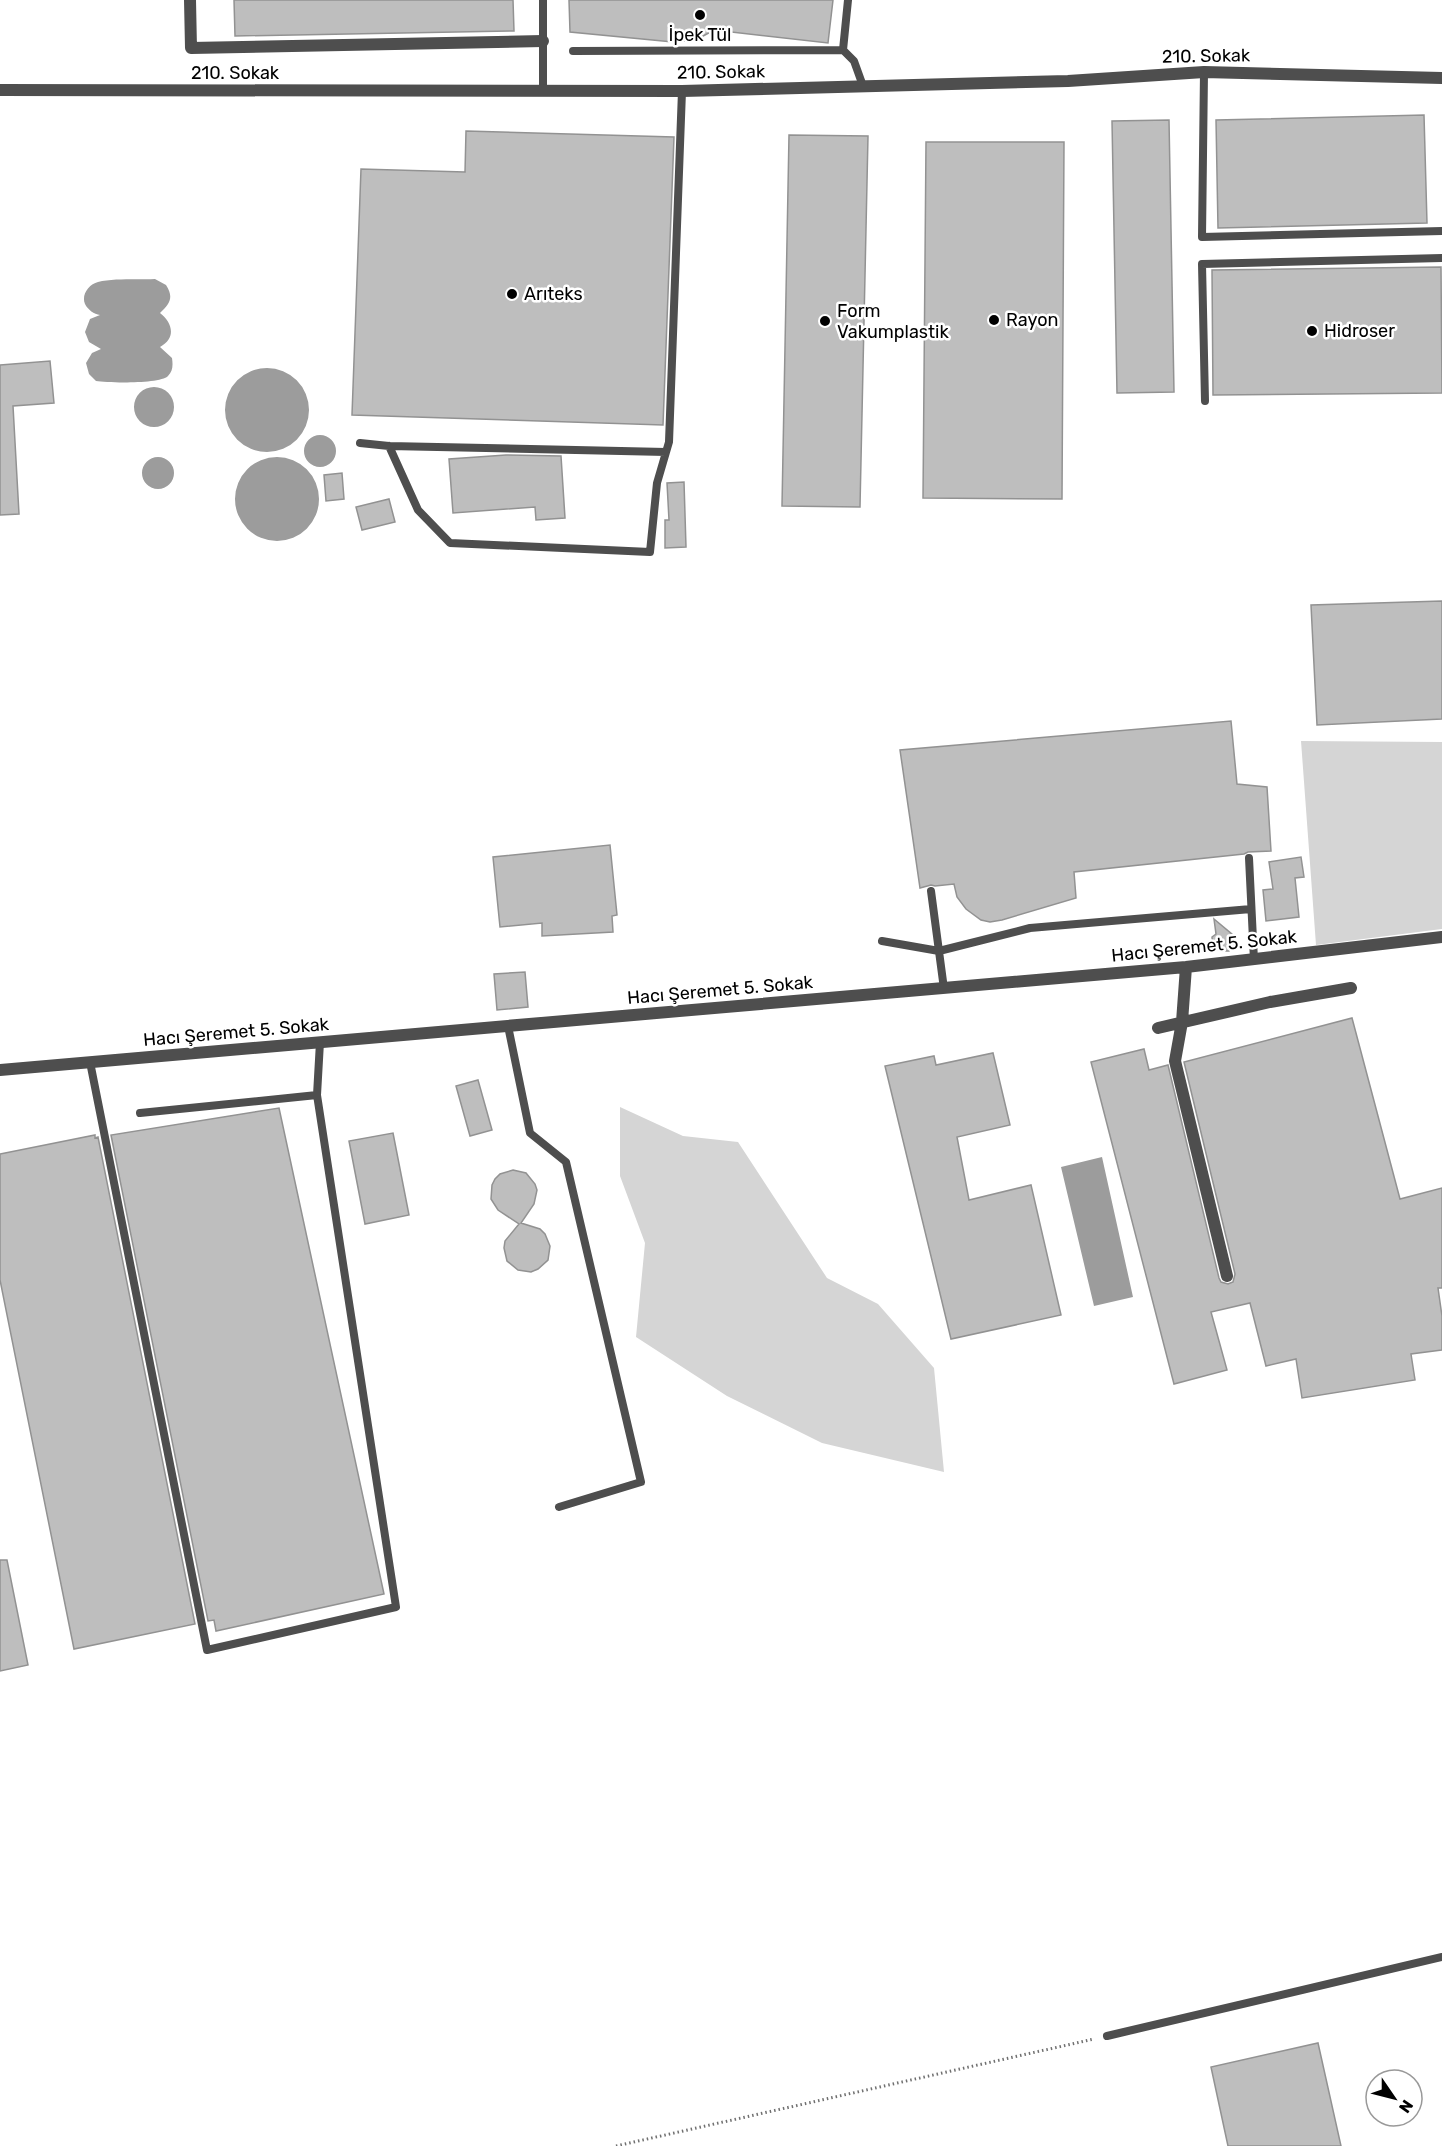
<svg xmlns="http://www.w3.org/2000/svg" width="1442" height="2146" font-family="Rubik,sans-serif">
<style>
.green{fill:#d5d5d5}
.water{fill:#9c9c9c}
.building{fill:#bebebe;stroke:#929292;stroke-width:1.5}
.lines{fill:none;stroke-linecap:round;stroke-linejoin:round}
.path{stroke:#707070;stroke-width:3;stroke-dasharray:1.5 3;stroke-linecap:butt}
.lane{stroke:#4e4e4e;stroke-width:8}
.street{stroke:#4e4e4e;stroke-width:12}
.poi-dot{fill:#000;stroke:#fff;stroke-width:2}
.labels{text-anchor:middle;dominant-baseline:central;stroke-width:5;stroke-linejoin:round;paint-order:stroke}
.poi-label{font-size:18px;fill:#000;stroke:#fff;text-anchor:start}
.street-label{font-size:18px;fill:#000;stroke:#fff}
</style>
<rect width="100%" height="100%" fill="#fff"/>
<path class="green" d="M1301 741 1442 742V929L1316 945Z
M620 1107 683 1136 738 1142 827 1278 878 1304 934 1368 944 1472 822 1443 727 1396 636 1337 645 1243 620 1176Z"/>
<path class="water" d="M155 279 166 285C174 297 170 304 160 313 172 322 177 338 160 347L172 358C173 365 173 371 168 376 160 384 109 383 96 381L89 374 86 363 92 353 101 349 89 342 85 332 90 319 100 315C94 314 88 310 85 304 81 295 89 284 98 282 114 278 138 280 155 279Z
M225 410a42 42 0 1 1 84 0a42 42 0 1 1-84 0Z
M134 407a20 20 0 1 1 40 0a20 20 0 1 1-40 0Z
M304 451a16 16 0 1 1 32 0a16 16 0 1 1-32 0Z
M142 473a16 16 0 1 1 32 0a16 16 0 1 1-32 0Z
M235 499a42 42 0 1 1 84 0a42 42 0 1 1-84 0Z
M1102 1157 1133 1297 1094 1306 1061 1167Z"/>
<path class="building" d="M234 0H513L514 31 235 36Z
M569 0H833L828 43 714 30 696 40 673 42 570 32Z
M1424 115 1427 223 1218 228 1216 120Z
M1169 120 1174 392 1117 393 1112 121Z
M466 131 674 137 663 425 352 415 361 169 465 172Z
M789 135 868 136 860 507 782 506Z
M926 142H1064L1062 499 923 498Z
M1441 267 1442 393 1213 395 1212 270Z
M50 361 54 403 13 406 19 514 0 515V365Z
M506 455 561 456 565 518 536 520 535 507 453 513 449 459Z
M342 473 344 499 326 501 324 475Z
M684 482 686 547 665 548V520H669L667 483Z
M389 499 395 522 362 530 356 507Z
M1442 601V719L1317 725 1311 605Z
M1231 721 1237 784 1267 787 1271 851 1248 852 1244 854 1074 872 1076 898 1002 920 990 922 981 920 966 909 957 897 954 884 935 886 931 885 920 888 900 750Z
M610 845 617 915 612 916 613 932 542 936V923L500 927 493 857Z
M1301 857 1304 877 1295 878 1299 917 1266 921 1263 890 1273 889 1269 862Z
M1214 919 1233 935 1234 945 1229 951H1220L1213 947 1212 937 1216 934Z
M525 972 528 1007 497 1010 494 974Z
M1352 1018 1400 1199 1442 1188V1288H1438L1442 1316V1350L1411 1354 1415 1380 1302 1398 1296 1359 1266 1366 1250 1303 1211 1312 1227 1370 1174 1384 1091 1062 1144 1049 1149 1070 1168 1065 1219 1278 1221 1282 1228 1284 1233 1282 1235 1274 1184 1062Z
M993 1053 1010 1125 957 1137 969 1200 1031 1185 1061 1315 951 1339 885 1066 934 1056 936 1065Z
M478 1080 492 1130 470 1136 456 1086Z
M279 1108 384 1594 216 1631 214 1620 208 1621 111 1135Z
M393 1133 409 1215 365 1224 349 1141Z
M95 1135V1138L98 1137 195 1624 74 1649 0 1280V1154Z
M513 1170 526 1173 535 1184 537 1190 534 1204 521 1223 540 1229 545 1234 550 1246 548 1260 538 1269 531 1272 518 1270 507 1261 504 1248 505 1241 519 1224 498 1210 491 1199 492 1185 495 1179 500 1174Z
M0 1560H7L28 1665 0 1671Z
M1318 2043 1341 2146H1228L1211 2067Z"/>
<g class="lines">
<path class="path" d="M616 2146 1094 2039"/>
<path class="lane" d="M543 0V91
M843 50 854 61 863 86
M573 51 843 50 848 0
M1204 72 1202 237 1442 231
M1205 401 1202 264 1442 258
M360 443 389 446 666 452
M389 446 418 510 450 543 650 552 657 483 669 442 682 91
M1249 858 1254 960
M931 891 944 989
M882 941 939 951 1030 928 1251 909
M508 1026 530 1133 566 1162 641 1482 559 1507
M90 1062 207 1650 396 1607 317 1095 320 1042
M140 1113 317 1095
M1107 2036 1442 1957"/>
<path class="street" d="M190 0 191 48 543 41
M0 90 682 91 1068 81 1204 72 1442 78
M1186 967 1182 1022 1175 1061 1227 1276
M1158 1028 1270 1002 1351 988
M0 1070 1186 967 1442 937"/>
</g>
<g class="poi-dot">
<circle cx="700" cy="15" r="6"/>
<circle cx="512" cy="294" r="6"/>
<circle cx="994" cy="320" r="6"/>
<circle cx="825" cy="321" r="6"/>
<circle cx="1312" cy="331" r="6"/>
</g>
<g class="labels">
<g class="poi-label">
<text x="700" y="35" text-anchor="middle">İpek Tül</text>
<text x="524" y="294">Arıteks</text>
<text x="837" y="311">Form<tspan x="837" dy="21">Vakumplastik</tspan></text>
<text x="1006" y="320">Rayon</text>
<text x="1324" y="331">Hidroser</text>
</g>
<g class="street-label">
<text transform="translate(1206 56) rotate(-1)">210. Sokak</text>
<text transform="translate(721 72) rotate(-1)">210. Sokak</text>
<text x="235" y="73">210. Sokak</text>
<text transform="translate(1204 946) rotate(-6)">Hacı Şeremet 5. Sokak</text>
<text transform="translate(720 990) rotate(-5)">Hacı Şeremet 5. Sokak</text>
<text transform="translate(236 1032) rotate(-5)">Hacı Şeremet 5. Sokak</text>
</g>
</g>
<g transform="translate(1394 2098) rotate(125)"><circle r="28" fill="#ffffff" stroke="#999999" stroke-width="1.5"/>
<path d="M0-4.5L10 22L0 15L-10 22Z" fill="#000000"/>
<text y="-9" font-size="16" font-weight="bold" text-anchor="middle" fill="#000000">N</text>
</g>
</svg>
